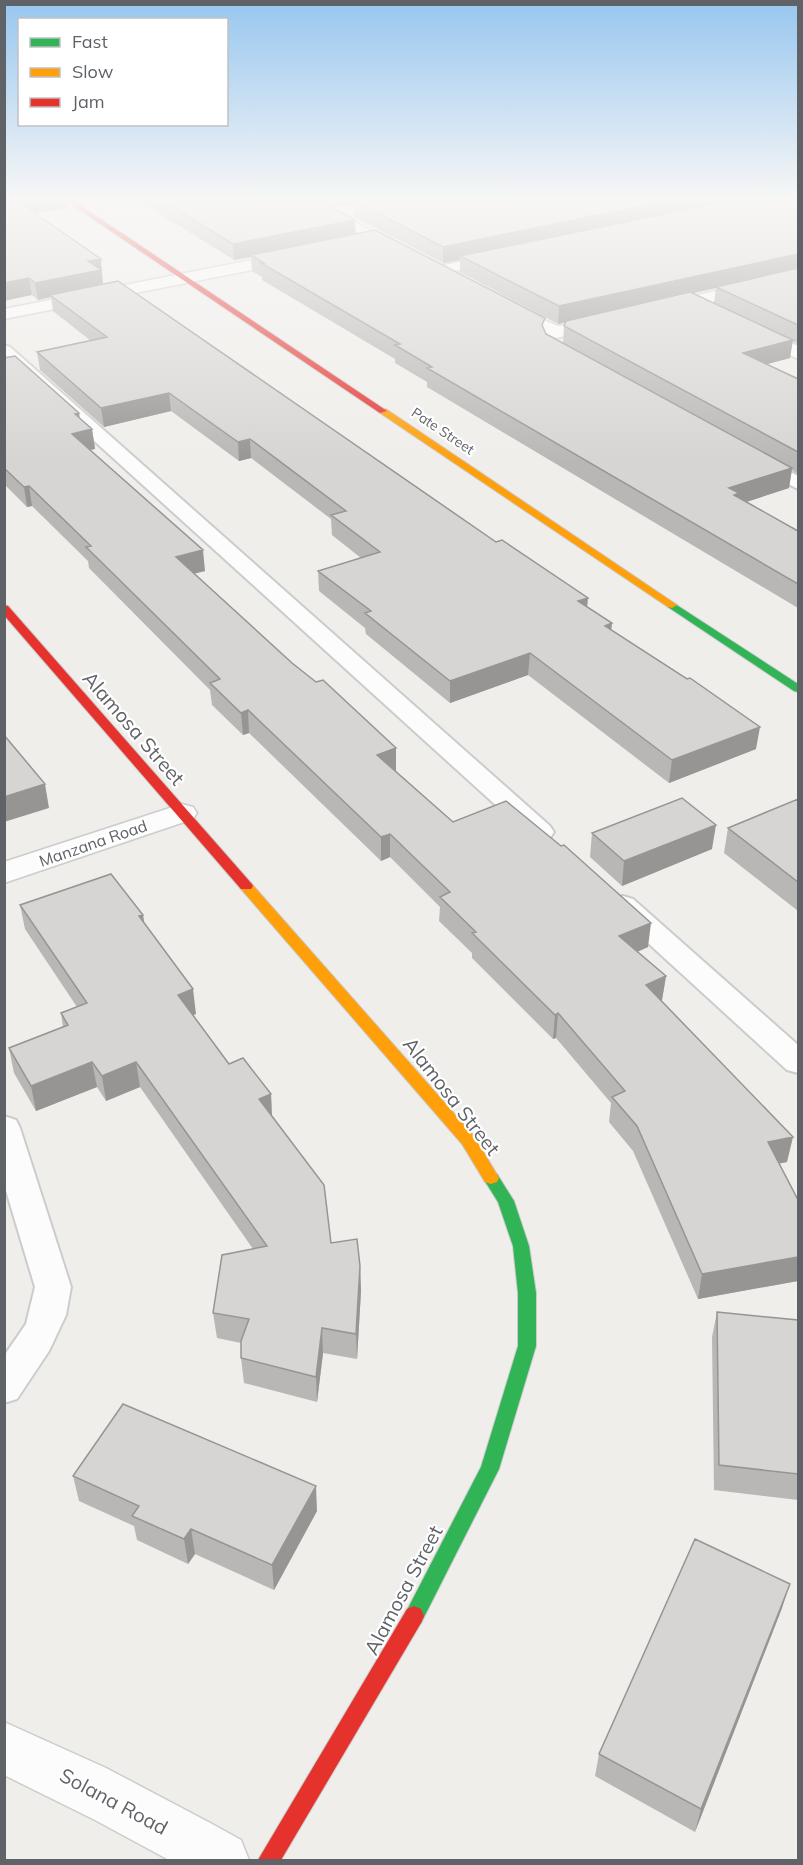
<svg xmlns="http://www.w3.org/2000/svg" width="803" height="1865" font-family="Mulish,sans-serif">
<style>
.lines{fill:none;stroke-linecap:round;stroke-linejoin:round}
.lane-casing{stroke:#cbcccc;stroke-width:4}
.street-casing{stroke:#cbcccc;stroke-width:3}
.fast-casing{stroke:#cacacb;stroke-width:2}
.slow-casing{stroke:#cacacb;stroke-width:2}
.jam-casing{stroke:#cacacb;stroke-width:2}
.lane{fill:#fdfcfc;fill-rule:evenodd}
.street{fill:#fdfcfc;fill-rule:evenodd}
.fast{fill:#30b455;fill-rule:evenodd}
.slow{fill:#ff9f0a;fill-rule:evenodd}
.jam{fill:#e5322d;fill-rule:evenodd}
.wall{fill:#b8b7b5;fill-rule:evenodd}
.shaded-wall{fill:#969594}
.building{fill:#d6d5d3;stroke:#969594;stroke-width:1.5}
.labels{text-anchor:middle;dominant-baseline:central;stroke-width:4.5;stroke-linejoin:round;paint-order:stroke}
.far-street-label{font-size:14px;fill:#5f6368;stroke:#fff}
.street-label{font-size:16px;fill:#5f6368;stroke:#fff}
.near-street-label{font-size:20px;fill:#5f6368;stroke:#fff}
</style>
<rect width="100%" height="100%" fill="#efeeea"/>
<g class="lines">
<defs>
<path id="lane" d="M496 254 501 255 503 258 501 261 436 275 429 271 431 268Z
M4 345 10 347 550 826 554 832 550 838 541 840 532 838 4 359Z
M755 453 798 476V489L748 463 746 459 748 455Z
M623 896 633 899 798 1045V1073L787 1070 613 911 609 905 613 899Z
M4 1116 16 1120 20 1128 71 1287 66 1315 49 1351 17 1399 4 1403V1356L26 1324 35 1287 4 1184Z"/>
<path id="street" d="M299 201H318L410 253 402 258 396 256Z
M297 251 303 252 305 256 303 260 4 319V309Z
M798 272V282L660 314 651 309 654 305Z
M504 302 558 326 607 317 616 322 613 326 556 338 498 311 495 307Z
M750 324 798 346V359L744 334 741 330 744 326Z
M182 804 193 807 197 813 193 819 4 883V862Z
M4 1722 106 1768 214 1825 241 1840 249 1860H169L95 1820 4 1775Z"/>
<path id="fast" d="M672 602 798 684V692L794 691 668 607V603Z
M491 1172 497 1174 514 1201 529 1246 536 1293V1346L499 1469 421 1623 414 1626 407 1623 404 1616 481 1467 518 1346V1293L513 1246 498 1202 483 1178 485 1174Z"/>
<path id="slow" d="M380 409H386L677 605 672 608 668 607 380 413Z
M246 882 251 883 474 1136 499 1178 497 1182 491 1184 485 1182 462 1144 241 889 239 886 241 883Z"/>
<path id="jam" d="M66 201H74L387 411 380 413Z
M4 605 8 606 251 883 253 886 251 889H241L4 615Z
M414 1606 421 1609 424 1616 421 1623 281 1860H258L407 1609Z"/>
</defs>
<use href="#lane" class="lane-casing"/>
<use href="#street" class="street-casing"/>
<use href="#fast" class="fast-casing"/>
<use href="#slow" class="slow-casing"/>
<use href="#jam" class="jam-casing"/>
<use href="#lane" class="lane"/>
<use href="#street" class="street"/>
<use href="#fast" class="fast"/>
<use href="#slow" class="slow"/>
<use href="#jam" class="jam"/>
</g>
<path class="wall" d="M4 201 68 208 34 213 103 275 102 276 103 284 587 607 611 630 756 749 669 783 528 675 450 703 366 634 365 628 319 591 318 571 361 558 332 535 331 519 251 458 239 461 171 411 104 427 40 370 37 352 91 341 53 311 51 297 38 300 32 295Z
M139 201H322L356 234 544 330 546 334 563 343 564 326 565 322 558 324 460 272V260L443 263 354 217V204L334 208 323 201H798V344L792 341 790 358 767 364 798 378V474L792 470 789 488 746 502 798 531V608L427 387V382L395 363V359L262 280V277L252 271 251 257 234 260ZM716 288 714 303 693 293Z
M4 358 79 413 80 419 92 429 95 449 90 450 205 571 194 573 292 663 396 748V771L453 822 648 947 637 952 666 976 662 1000 661 1001 787 1162 779 1163 798 1200V1281L698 1299 633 1151 609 1122 611 1103 556 1038 553 1039 472 958V953L439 921 440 907 390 857 381 861 249 733 243 735 212 705 210 690 89 568 88 561 32 506 27 507 4 484Z
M798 799V911L724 853 728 828Z
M592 833 712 849 622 886 590 857Z
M20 905 143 915 144 923 196 1014 193 1015 229 1064 271 1094 272 1116 331 1243 360 1266 361 1291 357 1359 323 1353 317 1402 244 1383 241 1358V1343L217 1338 213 1313 253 1249 140 1087 106 1101 97 1087 36 1111 14 1073 9 1048 63 1027 61 1013 77 1007 25 929Z
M717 1312 798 1320V1500L714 1490 712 1337Z
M73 1476 317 1511 274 1590 195 1554 188 1564 137 1540 134 1526 79 1501Z
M782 1608 695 1832 595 1776 599 1754Z"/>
<path class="shaded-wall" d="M15 201H67L68 208 17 216Z
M89 201H108L89 204Z
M334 201H364L354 202V204L334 208Z
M665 201H738L460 256V260L443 263V247Z
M355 220 356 236 251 255V257L234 260 233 244Z
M798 254V270L716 287V288L558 324 559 306Z
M101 259 103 287 50 295 51 297 38 300 35 283 88 261Z
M29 278 32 295 4 301V283Z
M793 340 790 358 741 371 743 353Z
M169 393 171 411 104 427 101 408Z
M79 413 81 432 92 429 95 449 75 453 72 434 75 414Z
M250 439 251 458 239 461 238 442Z
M792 468 789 488 737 505 729 488Z
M29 486 32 506 27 507 24 487Z
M203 550 205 571 178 578 176 557Z
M588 598 586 619 578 601Z
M612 623 610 645 605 626Z
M530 653 528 675 450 703V681Z
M248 710 249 733 243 735 241 713Z
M760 727 756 749 669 783 672 760Z
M396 748V771L377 778V755Z
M45 784 49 808 4 822V797Z
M716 825 712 849 622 886 624 861Z
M390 834V857L381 861V837Z
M143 915 146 939 139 916Z
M651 923 648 947 617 961 619 936Z
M666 976 662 1000 643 1009 646 985Z
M193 989 196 1014 181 1020 178 995Z
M558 1013 556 1038 553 1039 555 1015Z
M92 1062 97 1087 36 1111 31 1086Z
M136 1062 140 1087 106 1101 102 1076Z
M271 1094 272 1119 259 1099Z
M793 1137 787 1162 763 1167 768 1142Z
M798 1257V1281L698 1299 702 1274Z
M360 1266 361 1291 357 1359 356 1334Z
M322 1328 323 1353 317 1402 316 1377Z
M316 1486 317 1511 274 1590 272 1565Z
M191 1529 195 1554 188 1564 184 1539Z
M790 1584 782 1608 695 1832 701 1809Z"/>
<path class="building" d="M4 201H17L101 259 88 261 101 270 35 283 29 278 4 283Z
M163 201H322L355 220 233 244Z
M354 201H665L443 247Z
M728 201H798V254L559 306 460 256Z
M375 230 545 318 542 325 546 334 792 468 729 488 739 493 734 495 798 531V584L427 368 432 367 395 345 400 344 261 263H264L251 255Z
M798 268V325L716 287Z
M118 281 496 542 502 540 588 598 578 601 612 623 605 626 687 679 690 678 760 727 672 760 530 653 450 681 365 613 371 611 318 571 380 552 331 515 346 511 250 439 238 442 169 393 101 408 37 352 107 337 50 295Z
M690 292 793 340 743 353 798 379V452L564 326 566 321Z
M15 356 79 413 75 414 92 429 72 434 203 550 176 557 292 663 316 682 323 680 396 748 377 755 453 822 506 801 561 846 564 845 651 923 619 936 666 976 646 985 793 1137 768 1142 798 1200V1257L702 1274 637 1126 612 1097 625 1091 558 1013 555 1015 472 933 476 932 440 897 450 892 390 834 381 837 248 710 241 713 210 683 220 679 86 547 91 546 29 486 24 487 4 468V358Z
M4 735 45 784 4 797Z
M682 798 716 825 624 861 592 833Z
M798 799V882L728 828Z
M111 874 143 915 139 916 193 989 178 995 229 1064 243 1058 271 1094 259 1099 324 1185 331 1243 357 1239 360 1266 356 1334 322 1328 316 1377 241 1358V1341L249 1319 213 1313 222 1255 267 1246 136 1062 102 1076 92 1062 31 1086 9 1048 68 1025 61 1013 87 1003 20 905Z
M717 1312 798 1320V1474L719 1465Z
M123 1404 316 1486 272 1565 191 1529 184 1539 132 1516 139 1506 73 1476Z
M695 1539 790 1584 701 1809 599 1754Z"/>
<linearGradient id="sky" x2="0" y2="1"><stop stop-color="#97c6ef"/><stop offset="0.43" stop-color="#f8f7f6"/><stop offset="1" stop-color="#f8f7f6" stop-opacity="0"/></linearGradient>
<rect width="803" height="463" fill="url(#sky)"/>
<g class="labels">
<g class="far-street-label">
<text transform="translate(443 431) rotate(34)">Pate Street</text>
</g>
<g class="street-label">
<text transform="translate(93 843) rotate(-19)">Manzana Road</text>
</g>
<g class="near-street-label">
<text transform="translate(134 728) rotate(49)">Alamosa Street</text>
<text transform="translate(452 1096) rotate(52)">Alamosa Street</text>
<text transform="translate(403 1590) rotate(-62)">Alamosa Street</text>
<text transform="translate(114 1801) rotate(28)">Solana Road</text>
</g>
</g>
<rect width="803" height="1865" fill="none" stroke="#5f6368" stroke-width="12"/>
<rect x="18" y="18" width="210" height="108" fill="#ffffff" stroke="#bfc1c3" stroke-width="1.5"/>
<rect x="30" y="38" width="30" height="9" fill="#30b455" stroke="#bfc1c3" stroke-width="1.5"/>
<text x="72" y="48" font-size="18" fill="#5f6368">Fast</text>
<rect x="30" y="68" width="30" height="9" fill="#ff9f0a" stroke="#bfc1c3" stroke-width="1.5"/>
<text x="72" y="78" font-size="18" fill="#5f6368">Slow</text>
<rect x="30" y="98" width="30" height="9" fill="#e5322d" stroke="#bfc1c3" stroke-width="1.5"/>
<text x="72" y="108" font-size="18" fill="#5f6368">Jam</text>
</svg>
